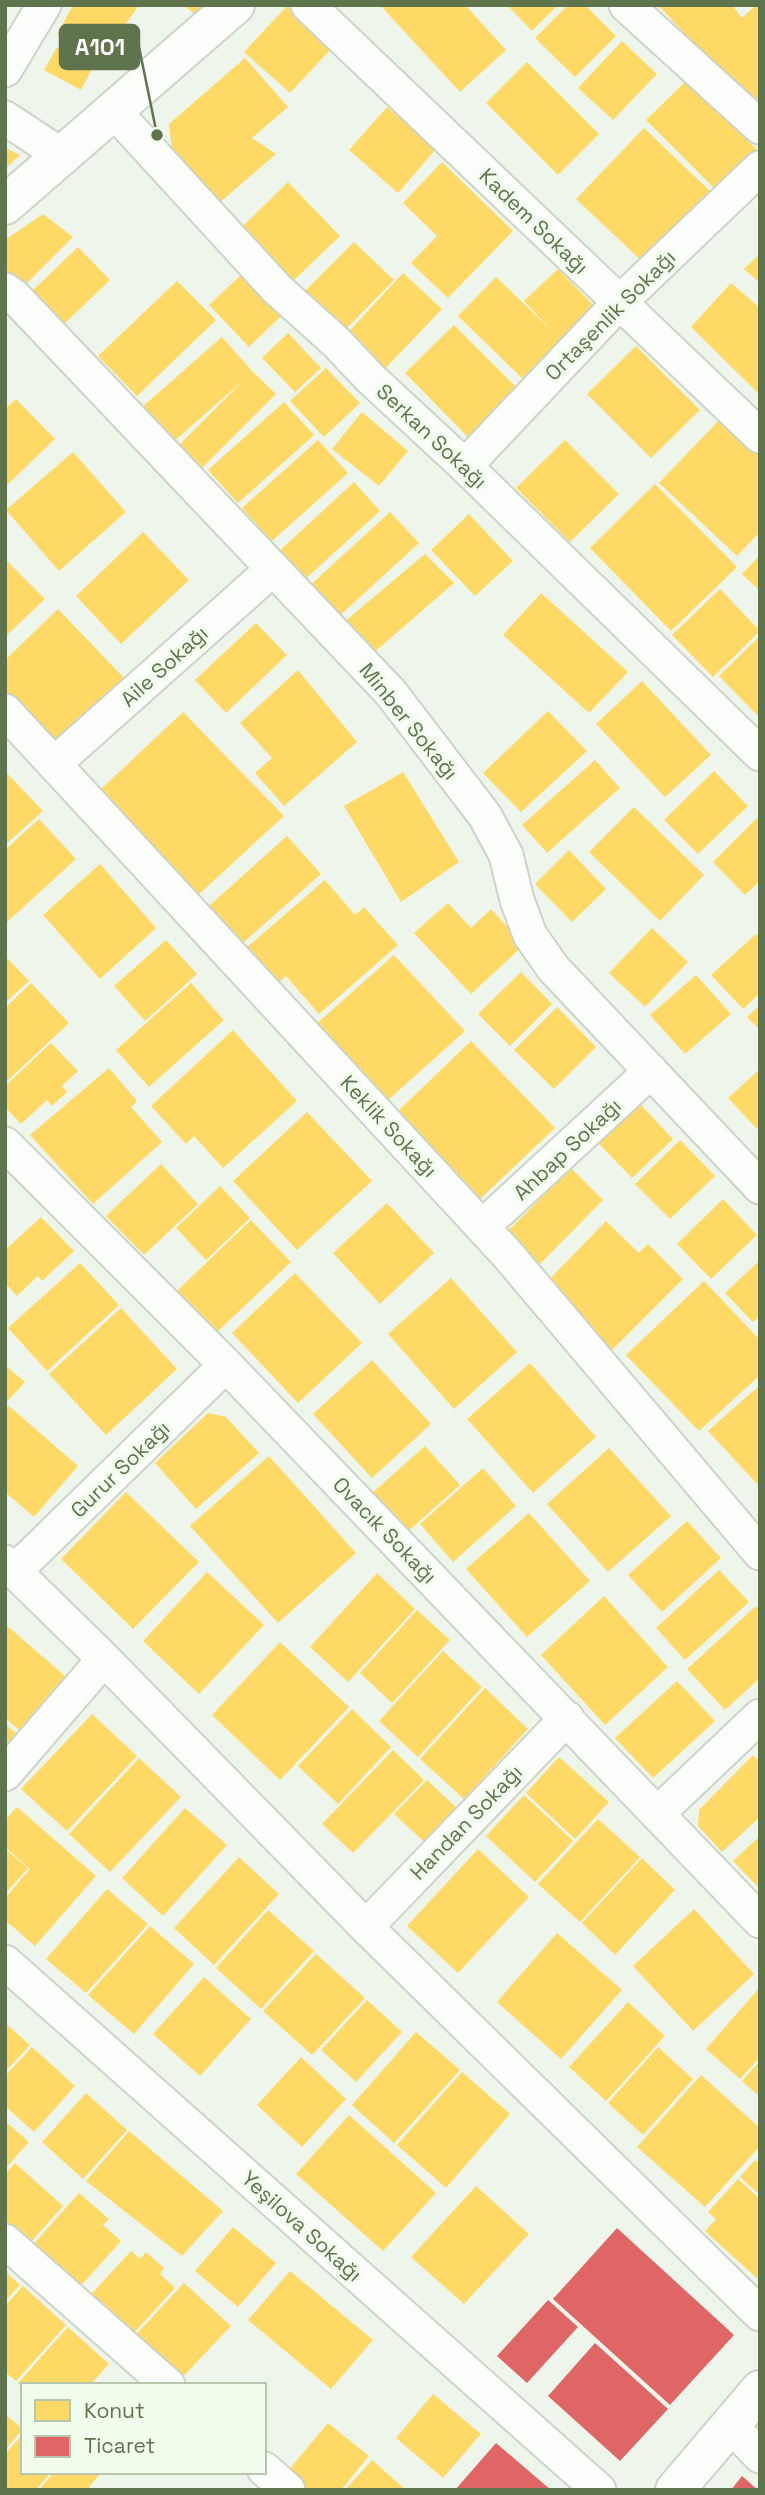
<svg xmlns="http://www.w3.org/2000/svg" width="765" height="2495" font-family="'Space Grotesk',sans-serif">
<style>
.homes{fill:#ffd966}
.shops{fill:#e06666}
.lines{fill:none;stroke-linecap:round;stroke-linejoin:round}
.street-casing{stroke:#cbd4c7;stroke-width:37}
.secondary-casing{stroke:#cbd4c6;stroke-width:42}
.street{stroke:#fcfefc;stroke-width:33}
.secondary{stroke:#fcfefc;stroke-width:38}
.labels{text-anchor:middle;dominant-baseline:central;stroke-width:7;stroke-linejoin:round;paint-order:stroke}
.street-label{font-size:21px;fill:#5f744d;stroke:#f1feee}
.leader{fill:none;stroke:#5f744d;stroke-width:2.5}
.callout-dot{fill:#5f744d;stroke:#f1feee;stroke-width:2.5}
.callout{fill:#5f744d;stroke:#5f744d;stroke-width:2.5}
.callout-label{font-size:23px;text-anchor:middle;font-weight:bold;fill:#fff}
</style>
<rect width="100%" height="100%" fill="#eef6eb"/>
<path class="homes" d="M73 5H139L102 59 57 35Z
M185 5H210L198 18Z
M380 5H465L506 50 460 92Z
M507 5H558L532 31Z
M568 5H585L616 36 575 77 535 38Z
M658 5H732L742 18 756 5H760V115Z
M287 6 332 48 290 93 244 52Z
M622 41 657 74 613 120 578 88Z
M57 47 93 67 81 90 44 70Z
M245 58 288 107 252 138 276 154 218 204 172 150 169 124Z
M527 62 599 134 558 175 486 103Z
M687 80 759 152 718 192 646 120Z
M387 107 436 149 398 193 349 150Z
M644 128 713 194 645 264 576 199Z
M5 148 20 155 5 169Z
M442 162 513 231 448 298 411 263 437 236 403 203Z
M288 182 340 236 292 282 240 229Z
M43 214 73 237 14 296 5 278V240Z
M354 242 394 280 343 332 303 293Z
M78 247 110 280 62 326 30 293Z
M760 254V283L744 269Z
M558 269 598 310 529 385 458 316 496 277 552 331 524 301Z
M403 273 442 309 381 373 343 338Z
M242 274 282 315 249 347 209 305Z
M177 281 216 320 137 396 98 356Z
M731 283 760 308V395L691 327Z
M454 325 518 389 469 438 405 373Z
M288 333 321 368 295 392 262 358Z
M222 337 253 372 276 394 202 468 178 446 245 379 172 443 141 408Z
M636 346 700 410 651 458 587 394Z
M326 368 360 403 324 437 290 401Z
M16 399 55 439 5 487V409Z
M284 402 314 435 238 503 208 470Z
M362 412 408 451 379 486 332 449Z
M720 419 760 456V532L737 556 659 483Z
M318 440 348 473 272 541 242 508Z
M565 440 619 494 570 542 516 488Z
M73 452 126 512 59 571 6 510Z
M354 482 380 511 301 583 275 555Z
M655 484 737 567 671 631 590 548Z
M390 512 419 543 334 621 305 590Z
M469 514 513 561 475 596 431 550Z
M143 532 189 580 121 644 76 596Z
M425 554 454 583 370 656 338 627Z
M760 555V591L742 574Z
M5 559 45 599 5 637Z
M720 589 760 631 713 677 672 635Z
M541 593 628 672 589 713 503 635Z
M58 609 124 678 53 744 5 694V660Z
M256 623 287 655 226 713 195 680Z
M760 636V718L719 676Z
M298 670 357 742 284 806 255 773 272 758 240 723Z
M642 681 711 755 665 797 596 724Z
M548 711 587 751 521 812 483 773Z
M183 712 284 816 197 896 99 791Z
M595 760 620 788 547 853 522 825Z
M5 771 43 811 5 845Z
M714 771 748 806 698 854 664 820Z
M403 772 459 862 401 902 344 806Z
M634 807 704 875 660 921 589 852Z
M760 815V881L745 895 713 862Z
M39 819 76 859 5 924V850Z
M287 836 321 874 242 944 209 906Z
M569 850 606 889 572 922 535 884Z
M100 864 156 928 100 979 43 915Z
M325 880 355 915 364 907 398 945 319 1014 286 976 277 984 245 949Z
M448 903 471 928 491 909 524 945 471 994 414 933Z
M652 928 688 962 645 1007 609 973Z
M756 934 760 938V993L743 1009 711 975Z
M166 940 197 974 145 1021 114 986Z
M394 955 465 1031 386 1102 315 1025Z
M5 956 29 981 5 1003Z
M521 972 552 1004 510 1046 478 1014Z
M696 975 731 1014 685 1054 650 1015Z
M31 983 69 1023 5 1083V1008Z
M191 983 224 1020 149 1087 116 1050Z
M760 1005V1030L747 1017Z
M557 1007 596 1047 554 1089 514 1050Z
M233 1030 297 1101 223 1168 194 1136 186 1144 151 1106Z
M471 1041 555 1128 479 1200 396 1113Z
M51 1043 78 1071 62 1086 67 1092 52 1106 47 1100 21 1124 5 1107V1086Z
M109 1068 137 1101 131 1107 162 1142 93 1204 30 1135Z
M760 1069V1132L728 1098Z
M640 1104 673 1139 632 1178 599 1144Z
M307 1112 372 1181 297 1250 233 1181Z
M680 1140 715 1176 670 1219 635 1184Z
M161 1164 198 1204 144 1255 106 1216Z
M571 1168 603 1200 540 1264 507 1232Z
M220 1186 250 1218 206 1260 176 1228Z
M723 1199 757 1235 711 1279 677 1244Z
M387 1203 434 1253 380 1304 333 1253Z
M41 1217 74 1251 42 1281 38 1276 17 1296 5 1283V1250Z
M251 1220 291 1262 216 1333 177 1291Z
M606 1221 639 1253 648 1244 683 1279 610 1352 543 1286Z
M760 1260V1316L753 1322 725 1293Z
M80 1263 119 1305 47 1371 8 1328Z
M295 1273 362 1343 298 1403 232 1333Z
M451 1278 517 1352 454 1409 388 1334Z
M704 1281 760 1340V1375L699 1431 626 1355Z
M121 1308 177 1369 106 1435 49 1374Z
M372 1360 431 1424 372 1478 313 1414Z
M530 1363 596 1437 533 1493 467 1419Z
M5 1365 25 1382 5 1404Z
M760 1385V1487L708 1431Z
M9 1406 78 1466 34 1517 5 1492V1410Z
M208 1413 226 1417 259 1453 196 1509 155 1463Z
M425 1446 460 1485 404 1535 369 1496Z
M609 1448 671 1516 608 1572 547 1504Z
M269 1456 356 1553 278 1623 190 1526Z
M483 1468 516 1506 453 1562 420 1524Z
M126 1492 199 1562 133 1629 61 1559Z
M529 1513 590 1581 527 1637 466 1569Z
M687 1521 721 1558 662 1612 628 1575Z
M719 1570 749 1602 685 1660 656 1628Z
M207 1572 264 1625 199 1694 143 1641Z
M377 1573 415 1609 348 1682 310 1647Z
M604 1596 668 1667 605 1725 541 1655Z
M756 1606 760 1611V1678L725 1710 687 1669Z
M417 1610 450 1640 392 1703 360 1673Z
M5 1624 65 1676 19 1730 5 1718Z
M280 1642 349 1707 280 1780 212 1715Z
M443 1651 482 1687 418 1757 379 1721Z
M677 1681 715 1721 653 1778 615 1738Z
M485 1688 528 1729 464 1799 420 1759Z
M352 1709 391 1747 338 1804 298 1766Z
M92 1714 137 1756 67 1831 21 1789Z
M5 1724 16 1733 5 1746Z
M393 1750 424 1780 353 1853 322 1824Z
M753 1755 760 1762V1817L722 1852 698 1826 699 1810Z
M559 1757 609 1802 575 1839 526 1793Z
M139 1758 181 1797 110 1872 69 1834Z
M427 1780 463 1814 431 1848 394 1814Z
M524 1795 573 1841 535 1882 486 1836Z
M17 1807 96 1876 35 1946 5 1920V1898L30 1869 5 1847V1820Z
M185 1808 227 1845 163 1916 122 1878Z
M598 1819 640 1857 580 1922 538 1884Z
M760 1836V1889L733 1861Z
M5 1849 28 1868 5 1894Z
M478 1849 529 1897 458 1973 407 1926Z
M239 1857 279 1894 214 1965 174 1928Z
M642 1858 675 1890 615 1955 582 1923Z
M107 1889 148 1924 86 1993 46 1959Z
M694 1909 754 1974 693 2031 633 1966Z
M268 1910 314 1951 261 2009 216 1968Z
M150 1926 194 1964 134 2034 88 1995Z
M557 1933 622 1990 561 2059 497 2002Z
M316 1954 365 1998 312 2055 263 2011Z
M204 1977 251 2019 200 2076 153 2034Z
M760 1987V2057L740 2079 706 2049Z
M367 2000 402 2032 356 2082 321 2050Z
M628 2002 665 2036 606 2101 569 2067Z
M5 2023 30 2045 5 2072Z
M416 2032 460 2070 394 2143 352 2105Z
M32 2047 75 2086 34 2132 5 2106V2076Z
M658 2047 693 2079 643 2135 608 2103Z
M301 2057 346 2099 302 2147 257 2105Z
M760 2061V2097L742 2081Z
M462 2072 510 2114 446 2188 397 2145Z
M701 2075 760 2128V2146L705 2207 637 2147Z
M86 2093 127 2130 83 2179 42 2142Z
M349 2115 436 2193 383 2251 296 2174Z
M5 2121 29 2142 5 2169Z
M129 2131 223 2211 182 2256 86 2181Z
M755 2160 760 2164V2195L740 2177Z
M15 2163 63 2206 29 2244 5 2224V2174Z
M738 2179 760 2199V2281L705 2231 716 2219 708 2212Z
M476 2186 529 2234 464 2304 411 2257Z
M79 2193 109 2219 103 2225 121 2241 79 2288 32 2246Z
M233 2227 276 2263 238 2307 195 2271Z
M131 2251 140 2259 146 2252 164 2268 160 2274 175 2288 129 2338 86 2300Z
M5 2271 20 2285 5 2301Z
M290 2271 373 2340 331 2389 248 2320Z
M184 2283 231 2326 177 2383 131 2340Z
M23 2286 66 2325 16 2381 5 2372V2306Z
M68 2327 109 2364 90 2385H23V2387L18 2383Z
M433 2394 481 2434 443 2478 396 2438Z
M5 2414 23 2429 5 2450Z
M328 2423 369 2456 341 2490H308L287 2472Z
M23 2434V2472H51L36 2490H5V2454Z
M372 2460 406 2490H345Z
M54 2472H98L100 2474 89 2487 93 2490H39Z"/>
<path class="shops" d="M617 2228 734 2335 670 2405 553 2299Z
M548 2300 578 2327 527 2383 497 2356Z
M595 2343 668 2409 620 2461 548 2396Z
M496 2443 551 2490H455Z
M742 2476 758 2490H731Z"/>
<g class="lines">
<defs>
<path id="street" d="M308 5 760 436
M626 5 760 127
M5 70 44 5
M113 110 277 289 336 342 370 378 465 466 760 754
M5 118 64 157
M5 290 14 296 391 693 485 816 506 855 517 900 530 935 553 968 760 1187
M465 466 620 302 760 168
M5 711 507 1254 760 1553
M54 764 273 569
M5 1144 226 1365 760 1921
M482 1227 651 1071
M5 1562 104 1659 366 1927 760 2314
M14 1572 226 1365
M5 1774 104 1659
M657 1814 760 1716
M366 1927 567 1718
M5 1962 599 2490
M5 2241 168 2385
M730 2425 760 2456
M264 2469 288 2490"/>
<path id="secondary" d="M5 205 235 5
M675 2490 760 2390"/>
</defs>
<use href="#street" class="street-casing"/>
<use href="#secondary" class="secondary-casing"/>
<use href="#street" class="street"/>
<use href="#secondary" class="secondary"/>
</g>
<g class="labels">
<g class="street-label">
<text transform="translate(534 221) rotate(44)">Kadem Sokağı</text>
<text transform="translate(610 315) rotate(-45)">Ortaşenlik Sokağı</text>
<text transform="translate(432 436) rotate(43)">Serkan Sokağı</text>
<text transform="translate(164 666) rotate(-42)">Aile Sokağı</text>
<text transform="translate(409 721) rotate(51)">Minber Sokağı</text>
<text transform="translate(389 1126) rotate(47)">Keklik Sokağı</text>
<text transform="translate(567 1149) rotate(-43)">Ahbap Sokağı</text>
<text transform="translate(120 1469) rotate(-44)">Gurur Sokağı</text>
<text transform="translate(385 1530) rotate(46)">Ovacık Sokağı</text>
<text transform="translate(466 1822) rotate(-46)">Handan Sokağı</text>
<text transform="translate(302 2226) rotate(42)">Yeşilova Sokağı</text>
</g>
</g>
<path class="leader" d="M157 135L139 47"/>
<circle class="callout-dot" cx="157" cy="135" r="7"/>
<rect class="callout" x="60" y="25" width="79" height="44" rx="7"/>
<g class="callout-label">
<text x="100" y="55">A101</text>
</g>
<rect width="765" height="2495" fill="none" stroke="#5f744d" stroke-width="14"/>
<rect x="21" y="2383" width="245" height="91" fill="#f1feee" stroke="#b7c7ae" stroke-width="2"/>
<rect x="35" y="2400" width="35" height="21" fill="#ffd966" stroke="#b7c7ae" stroke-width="2"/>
<text x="84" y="2418" font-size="21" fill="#5f744d">Konut</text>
<rect x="35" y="2436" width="35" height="21" fill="#e06666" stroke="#b7c7ae" stroke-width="2"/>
<text x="84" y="2453" font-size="21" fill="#5f744d">Ticaret</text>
</svg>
